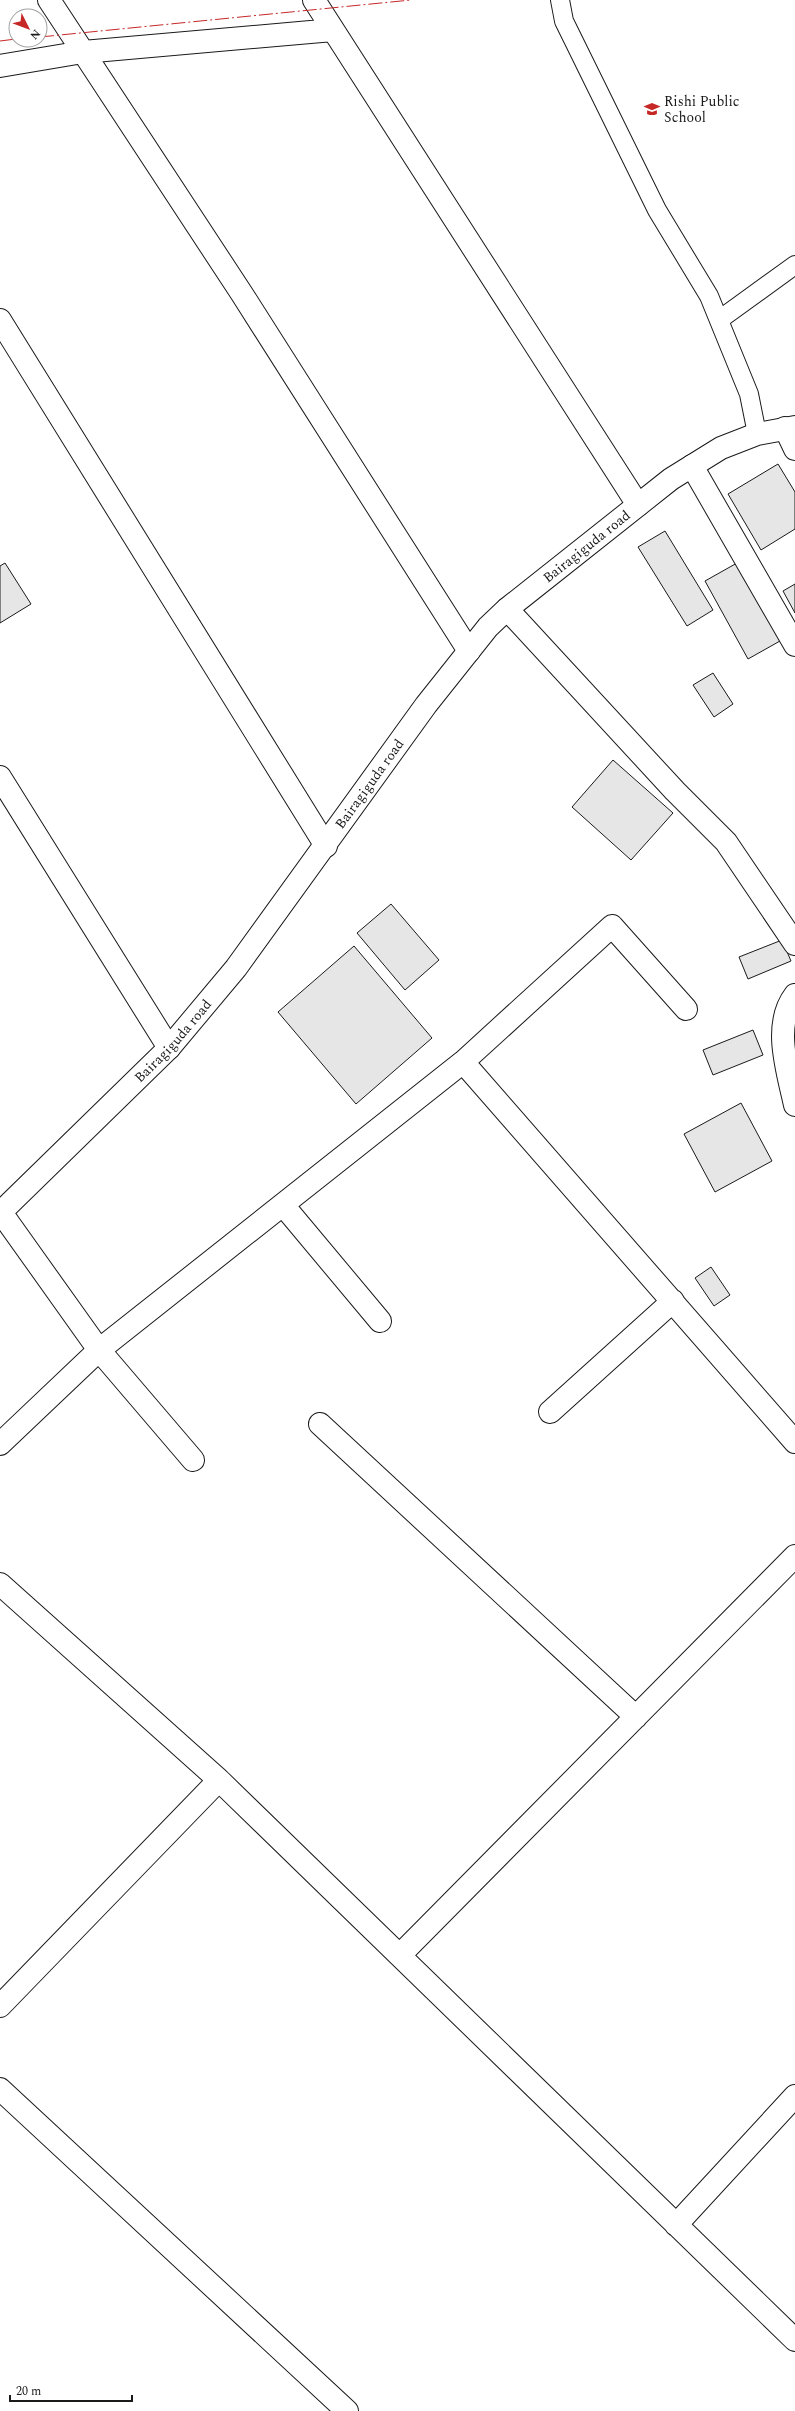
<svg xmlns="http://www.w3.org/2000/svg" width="795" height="2411" font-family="Spectral,serif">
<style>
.building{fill:#e6e6e6;stroke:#1a1a1a}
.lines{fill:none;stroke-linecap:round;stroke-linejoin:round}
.lane-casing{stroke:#1a1a1a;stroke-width:20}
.street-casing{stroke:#1a1a1a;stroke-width:24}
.secondary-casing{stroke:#1a1a1a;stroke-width:24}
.lane{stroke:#fff;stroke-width:18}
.street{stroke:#fff;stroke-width:22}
.secondary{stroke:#fff;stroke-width:22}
.power{stroke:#c62828;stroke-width:1;stroke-dasharray:14 3 2 3;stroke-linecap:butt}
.labels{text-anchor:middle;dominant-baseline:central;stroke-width:3;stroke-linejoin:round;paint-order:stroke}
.poi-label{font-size:14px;fill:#1a1a1a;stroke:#fff;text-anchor:start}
.street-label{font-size:14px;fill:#1a1a1a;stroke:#fff}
</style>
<rect width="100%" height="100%" fill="#fff"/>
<path class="building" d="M778 464 795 492V529L761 550 728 494Z
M665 531 713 610 687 626 638 547Z
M5 563 31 604 0 623V566Z
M737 563 780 641 748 659 705 581Z
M795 584V613L783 591Z
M713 673 733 704 714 717 693 685Z
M613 760 673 813 631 860 572 807Z
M391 904 439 960 405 990 357 933Z
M782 940 791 961 748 979 739 957Z
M354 946 432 1038 356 1104 278 1012Z
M753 1030 763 1055 713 1075 703 1050Z
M741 1103 772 1161 715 1192 684 1134Z
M711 1267 730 1295 714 1306 695 1278Z"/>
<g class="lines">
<defs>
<path id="lane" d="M560 0 564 21 657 210 709 296 749 394 757 434
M719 320 795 265"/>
<path id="street" d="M49 0 242 294 469 651
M314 0 638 505
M0 66 83 52 333 30
M0 320 326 846
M785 428 795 449
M692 466 795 645
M507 609 675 791 726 842 795 944
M0 777 169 1048
M795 995C772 1025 788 1072 795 1105
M463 1062 795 1442
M283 1205 380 1321
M0 1211 99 1350 193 1460
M550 1412 673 1301
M320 1424 636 1717
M0 1444 99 1350 463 1062 612 926 686 1009
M0 1584 219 1780 795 2340
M400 1955 795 1556
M0 2006 219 1780
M0 2089 347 2411
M676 2225 795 2096"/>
<g id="secondary">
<path id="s1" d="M0 1213 169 1048 236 968 426 705 488 627 507 609 671 479 721 448 757 434 795 427"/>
</g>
</defs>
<use href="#lane" class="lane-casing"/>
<use href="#street" class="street-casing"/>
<use href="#secondary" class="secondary-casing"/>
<use href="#lane" class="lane"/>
<use href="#street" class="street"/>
<use href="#secondary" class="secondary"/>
<path class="power" d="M40 37 411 0
M0 41 16 39"/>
</g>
<defs>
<symbol id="school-bare" viewBox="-9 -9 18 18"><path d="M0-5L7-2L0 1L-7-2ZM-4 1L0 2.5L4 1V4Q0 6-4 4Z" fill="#c62828" stroke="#fff" stroke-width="2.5" paint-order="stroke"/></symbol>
</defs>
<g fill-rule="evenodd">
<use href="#school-bare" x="641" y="98" width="22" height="22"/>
</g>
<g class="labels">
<g class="poi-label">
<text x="664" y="101">Rishi Public<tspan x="664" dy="16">School</tspan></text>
</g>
<g class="street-label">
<text stroke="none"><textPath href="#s1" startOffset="892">Bairagiguda road</textPath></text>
<text stroke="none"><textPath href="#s1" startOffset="568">Bairagiguda road</textPath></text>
<text stroke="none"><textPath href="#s1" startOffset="244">Bairagiguda road</textPath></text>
</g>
</g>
<g transform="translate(28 28) rotate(132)"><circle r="19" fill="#ffffff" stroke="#a3a3a3"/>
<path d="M0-3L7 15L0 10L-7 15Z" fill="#c62828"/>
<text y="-6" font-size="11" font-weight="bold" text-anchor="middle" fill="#1a1a1a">N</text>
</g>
<path d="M10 2395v6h122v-6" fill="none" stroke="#1a1a1a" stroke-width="2"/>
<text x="16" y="2395" font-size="12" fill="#1a1a1a" stroke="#ffffff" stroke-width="3" paint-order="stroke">20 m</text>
</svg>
